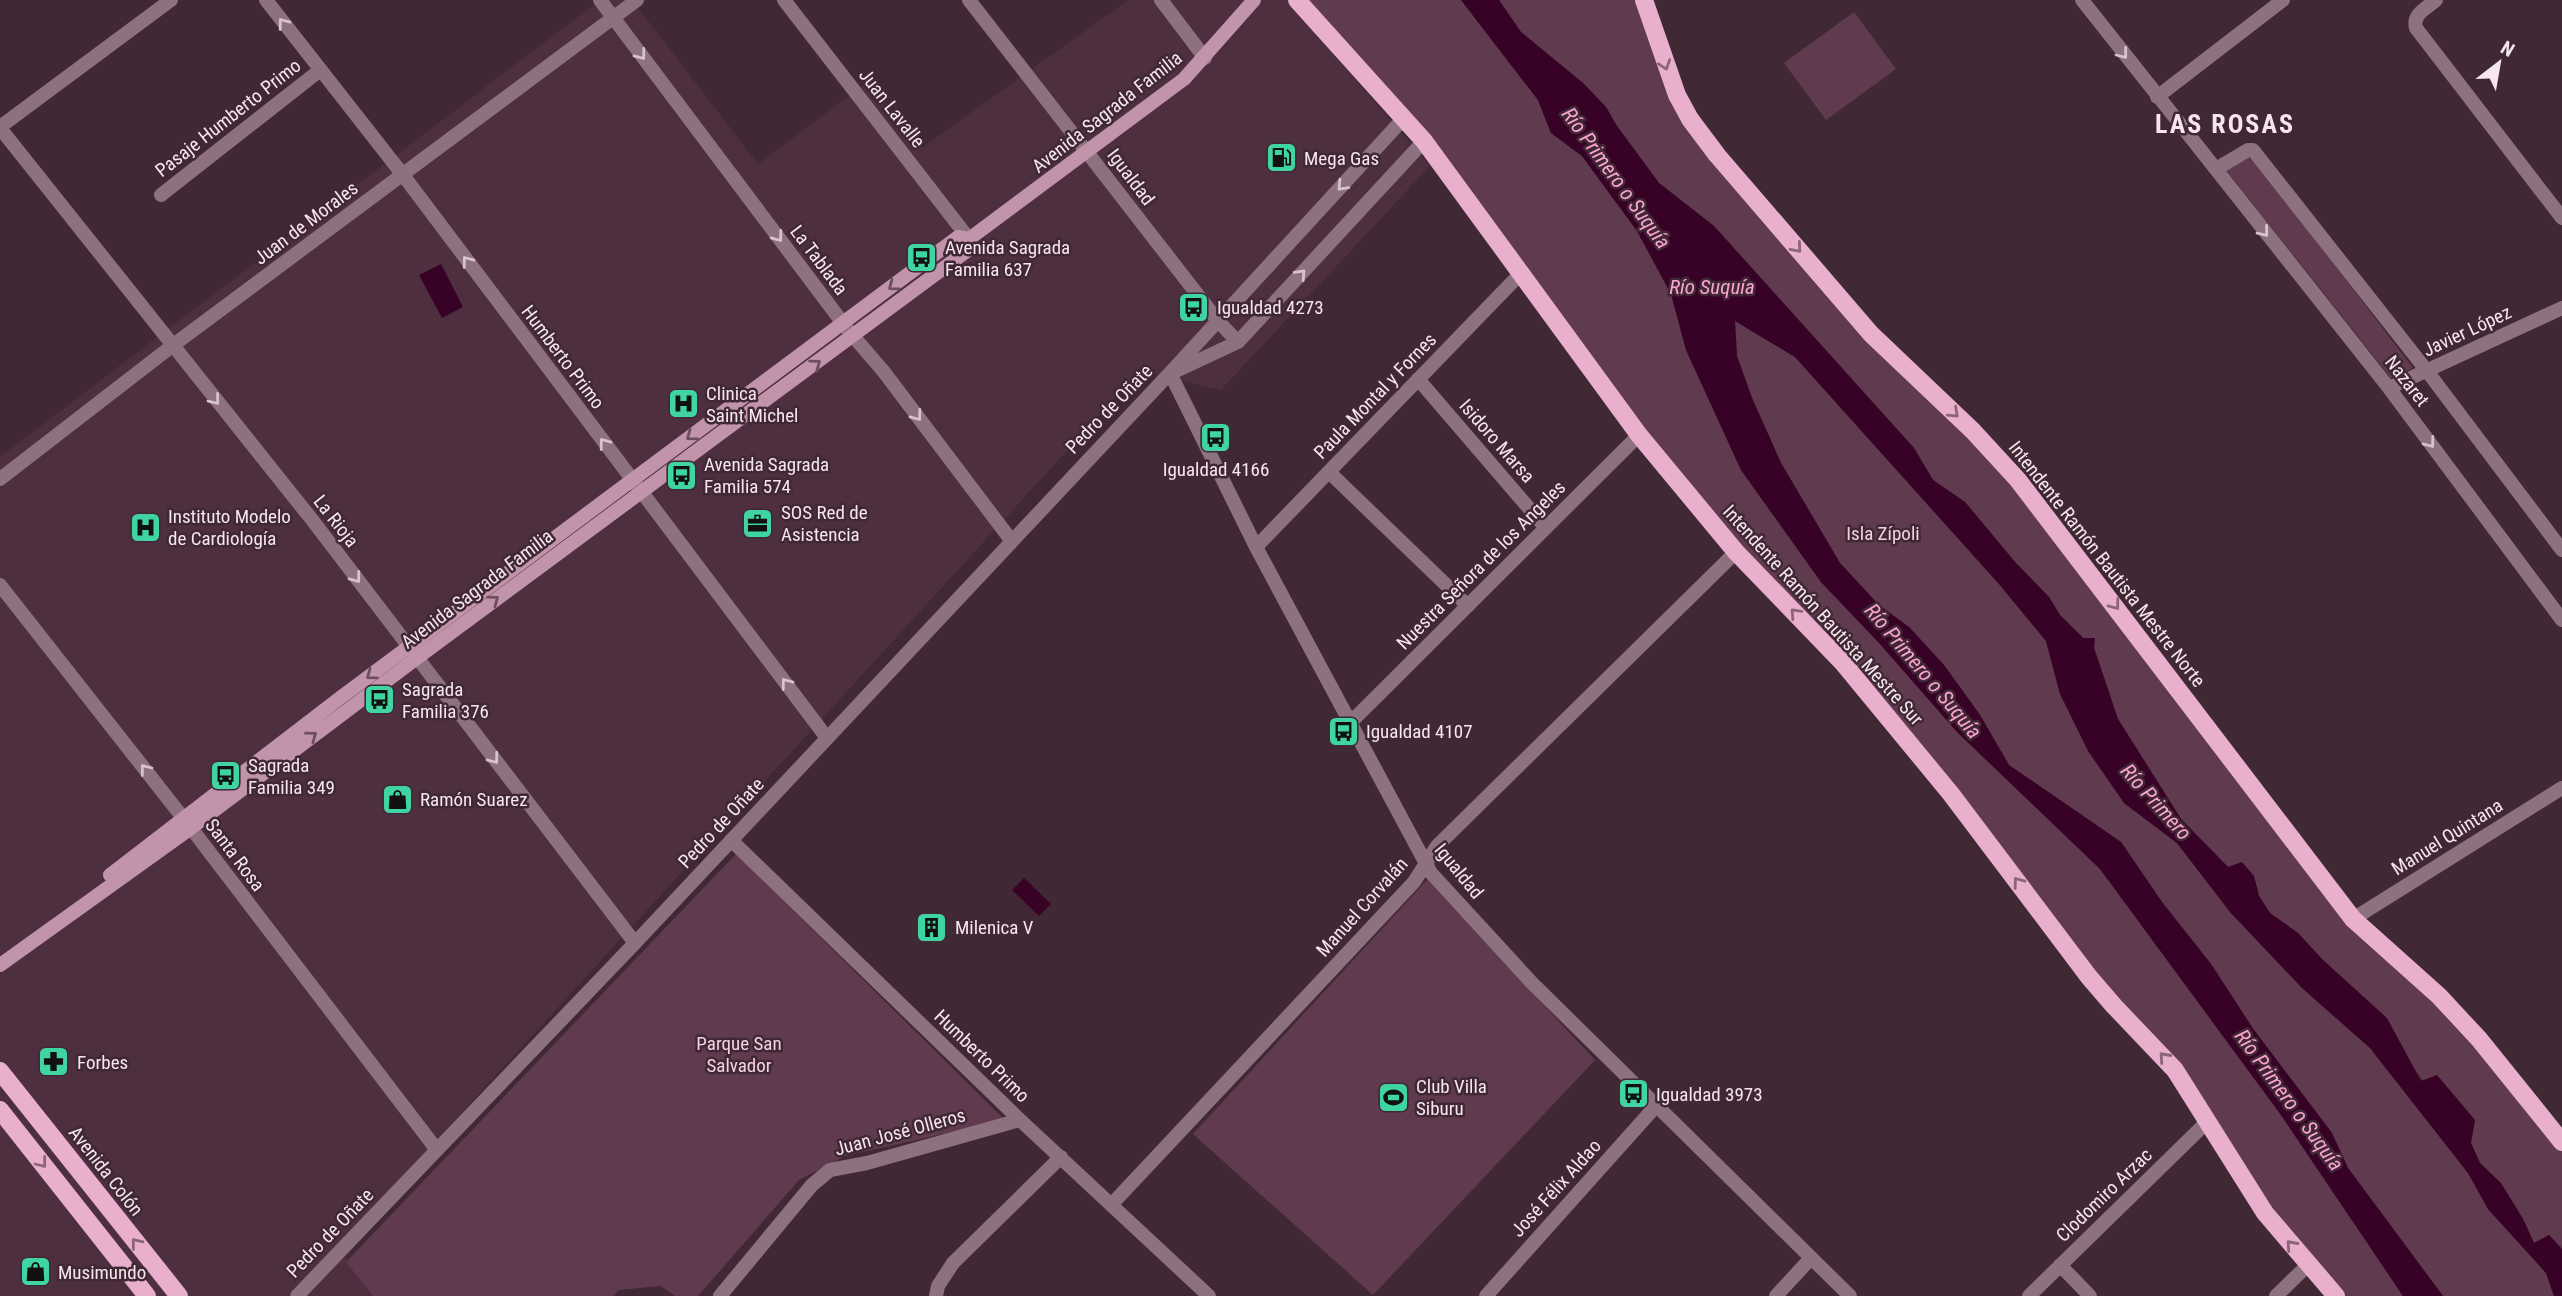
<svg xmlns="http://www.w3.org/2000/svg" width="2562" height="1296" font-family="'Roboto Condensed',sans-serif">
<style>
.built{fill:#4e2f40}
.green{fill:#603b4f}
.water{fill:#370225}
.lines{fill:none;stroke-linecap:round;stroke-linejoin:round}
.minor{stroke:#8d717f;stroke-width:14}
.secondary{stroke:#c194ab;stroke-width:14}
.primary{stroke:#e9b0ce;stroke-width:18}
.oneway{stroke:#d6c3cd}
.oneway2{stroke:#8c657a}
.oneway3{stroke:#6d4e5e}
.labels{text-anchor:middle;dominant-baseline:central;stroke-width:5;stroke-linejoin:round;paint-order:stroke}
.street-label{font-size:19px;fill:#f6e6ee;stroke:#402835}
.poi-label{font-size:19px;fill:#f6e6ee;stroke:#402835;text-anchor:start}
.park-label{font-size:19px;fill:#f6d1e4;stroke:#402835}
.water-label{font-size:21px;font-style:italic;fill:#fca3d3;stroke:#402835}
.district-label{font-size:26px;font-weight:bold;letter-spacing:2px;fill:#f6e6ee;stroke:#402835}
</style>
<rect width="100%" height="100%" fill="#402835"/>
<path class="built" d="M600 0H632L758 164 867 82 923 147 1128 0H1287L1430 166 1221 390 1140 371 338 1248 376 1296H0V457Z"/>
<path class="green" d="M1297 0H1461L1538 100 1551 133 1582 156 1637 231 1671 294 1686 350 1741 470 1821 582 1880 644 1957 732 2100 869 2281 1115 2403 1296H2336L2207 1122 1951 794 1736 552 1424 141Z
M1499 0H1644L1668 73 1758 204 1973 431 2340 903 2439 996 2562 1142V1249L2549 1235 2534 1243 2523 1219 2501 1184 2480 1163 2471 1143 2412 1066 2322 959 2298 933 2270 913 2259 896 2254 876 2228 867 2181 819 2118 719 2094 648 2060 615 2049 597 2015 562 1965 502 1933 480 1914 448 1714 226 1659 183 1617 126 1606 107 1583 83 1521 32Z
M1854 12 1896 69 1826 120 1784 63Z
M2242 158H2253L2413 368 2391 378 2226 170Z
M1735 321 1795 357 1999 584 2046 641 2060 694 2124 803 2177 843 2230 912 2302 988 2370 1048 2468 1173 2488 1209 2546 1273 2554 1296H2443L2348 1168 2332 1133 2254 1030 2211 964 2162 902 2121 842 2009 765 1980 715 1944 665 1909 627 1879 605 1840 563 1781 463 1752 398 1737 356Z
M736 854 1005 1120 845 1156 799 1180 698 1296H675L661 1286 618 1290 614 1296H373L346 1262Z
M1427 880 1595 1060 1373 1295 1193 1134Z"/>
<path class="water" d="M1461 0H1499L1521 32 1583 83 1606 107 1617 126 1659 183 1714 226 1914 448 1933 480 1965 502 2015 562 2049 597 2060 615 2083 638H2095L2094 648 2118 719 2181 819 2228 867 2242 862 2254 876 2259 896 2270 913 2298 933 2322 959 2387 1018 2421 1081 2437 1075 2475 1120 2471 1143 2480 1163 2501 1183 2523 1219 2534 1243 2549 1235 2562 1249V1296H2554L2546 1273 2488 1209 2468 1173 2370 1048 2302 988 2230 912 2177 843 2124 803 2088 751 2060 694 2046 641 1999 584 1795 357 1735 321 1737 356 1752 398 1781 463 1840 563 1879 605 1909 627 1944 665 1980 715 2009 765 2121 842 2162 902 2211 964 2254 1030 2332 1133 2348 1168 2443 1296H2403L2281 1115 2100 869 1957 732 1880 644 1821 582 1741 470 1686 350 1671 294 1637 231 1582 156 1551 133 1538 100Z
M441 264 463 307 442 318 419 275Z
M1024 878 1051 904 1039 916 1012 890Z"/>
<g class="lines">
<path class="minor" d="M266 0 403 175 827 738
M600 0 848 330 884 372 1011 540
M784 0 969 239
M969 0 1218 321 1238 342
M1161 0 1205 58
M2082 0 2389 388 2562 620
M2436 0C2427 8 2412 14 2416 28L2562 218
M2157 97 2283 0
M0 127 171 0
M0 128 313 521 635 943
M2216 169 2248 150H2253L2427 371 2562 550
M161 195 319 71
M1178 370 1238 342 1424 141
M1170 373 1256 547 1431 873 1532 983 1850 1296
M1418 379 1546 528
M2389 388 2562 308
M1329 472 1468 606
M0 479 172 346 637 0
M1256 547 1521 273
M0 585 191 828 437 1150
M1350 723 1639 435
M731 840 1020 1120 1209 1296
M2353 919 2562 788
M1112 1204 1414 882 1437 846 1736 552
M2060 1265 2090 1296
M297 1296 635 943 1170 373 1404 118
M720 1296 812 1185 830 1170 867 1163 1020 1120
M936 1296 938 1286 953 1263 1061 1157
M1486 1296 1655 1107
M1776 1296 1811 1258
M2029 1296 2207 1122
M2276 1296 2309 1264"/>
<path class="secondary" d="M110 875 340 698 958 237 969 239
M0 965 191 828 417 658 968 250 969 239 1184 79 1254 0"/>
<path class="primary" d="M1297 0 1424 141 1639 435 1736 552 1843 663 1951 794 2089 977 2114 1006 2175 1070 2265 1213 2336 1296
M1644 0 1677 95 1690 119 1717 155 1871 334 1973 431 2018 480 2353 919 2439 996 2479 1039 2562 1142
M0 1071 179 1296
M0 1110 147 1296"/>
</g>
<defs><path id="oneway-chevron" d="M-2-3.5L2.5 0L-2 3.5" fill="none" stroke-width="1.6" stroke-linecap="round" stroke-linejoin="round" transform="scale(1.75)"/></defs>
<g class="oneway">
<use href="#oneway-chevron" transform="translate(283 23) rotate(-127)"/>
<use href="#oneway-chevron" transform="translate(2123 54) rotate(52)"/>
<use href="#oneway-chevron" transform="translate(641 55) rotate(53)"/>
<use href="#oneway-chevron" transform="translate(1342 186) rotate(133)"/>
<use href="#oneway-chevron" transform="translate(2264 232) rotate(51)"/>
<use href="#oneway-chevron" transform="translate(778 237) rotate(53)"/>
<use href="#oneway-chevron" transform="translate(467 261) rotate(-127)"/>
<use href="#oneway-chevron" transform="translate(1301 274) rotate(-47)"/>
<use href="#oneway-chevron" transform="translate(215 400) rotate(51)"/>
<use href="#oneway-chevron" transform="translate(917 416) rotate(53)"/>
<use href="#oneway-chevron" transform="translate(604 443) rotate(-127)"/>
<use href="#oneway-chevron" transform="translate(2430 443) rotate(53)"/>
<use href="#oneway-chevron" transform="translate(356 578) rotate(53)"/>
<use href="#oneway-chevron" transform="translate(786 683) rotate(-127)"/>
<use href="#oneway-chevron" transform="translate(494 759) rotate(53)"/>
<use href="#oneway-chevron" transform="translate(145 769) rotate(-128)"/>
</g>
<g class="oneway2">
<use href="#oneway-chevron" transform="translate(1665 65) rotate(71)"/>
<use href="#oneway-chevron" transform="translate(1797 248) rotate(49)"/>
<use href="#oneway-chevron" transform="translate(1954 413) rotate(43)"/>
<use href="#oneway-chevron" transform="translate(2115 605) rotate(53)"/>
<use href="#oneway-chevron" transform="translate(1795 613) rotate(-133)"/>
<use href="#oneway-chevron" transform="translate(2018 882) rotate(-127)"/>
<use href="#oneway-chevron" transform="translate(2164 1057) rotate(-132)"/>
<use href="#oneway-chevron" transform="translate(42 1163) rotate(52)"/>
<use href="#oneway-chevron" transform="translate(136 1243) rotate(-129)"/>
<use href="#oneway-chevron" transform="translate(2291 1245) rotate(-132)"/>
</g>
<g class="oneway3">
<use href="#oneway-chevron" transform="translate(893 286) rotate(143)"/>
<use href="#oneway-chevron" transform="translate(816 364) rotate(-36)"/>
<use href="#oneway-chevron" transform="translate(691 436) rotate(143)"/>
<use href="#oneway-chevron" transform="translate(494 600) rotate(-37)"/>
<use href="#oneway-chevron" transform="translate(371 675) rotate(143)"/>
<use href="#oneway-chevron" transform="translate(312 736) rotate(-37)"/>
</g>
<defs>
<symbol id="fuel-square" viewBox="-11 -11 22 22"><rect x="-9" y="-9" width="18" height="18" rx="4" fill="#3fd4a2" stroke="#402835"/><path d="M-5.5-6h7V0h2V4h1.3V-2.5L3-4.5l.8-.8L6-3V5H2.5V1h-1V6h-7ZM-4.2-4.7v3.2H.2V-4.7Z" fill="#111"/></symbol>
<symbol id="bus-square" viewBox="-11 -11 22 22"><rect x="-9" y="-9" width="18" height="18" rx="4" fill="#3fd4a2" stroke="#402835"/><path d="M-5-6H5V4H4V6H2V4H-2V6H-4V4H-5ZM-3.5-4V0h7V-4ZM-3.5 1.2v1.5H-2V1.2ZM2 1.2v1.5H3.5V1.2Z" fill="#111"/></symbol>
<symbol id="hospital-square" viewBox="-11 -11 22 22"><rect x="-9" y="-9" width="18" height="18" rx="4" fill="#3fd4a2" stroke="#402835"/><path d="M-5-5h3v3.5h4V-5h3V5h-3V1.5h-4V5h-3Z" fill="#111"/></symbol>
<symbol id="office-square" viewBox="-11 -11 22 22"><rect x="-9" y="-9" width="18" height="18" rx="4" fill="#3fd4a2" stroke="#402835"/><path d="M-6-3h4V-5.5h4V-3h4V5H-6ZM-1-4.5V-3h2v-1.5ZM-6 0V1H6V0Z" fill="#111"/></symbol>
<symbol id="shop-square" viewBox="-11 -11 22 22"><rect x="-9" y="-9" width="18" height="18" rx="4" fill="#3fd4a2" stroke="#402835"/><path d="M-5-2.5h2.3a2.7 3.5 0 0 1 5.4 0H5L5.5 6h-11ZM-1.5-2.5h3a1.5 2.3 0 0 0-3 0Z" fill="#111"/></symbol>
<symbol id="building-square" viewBox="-11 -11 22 22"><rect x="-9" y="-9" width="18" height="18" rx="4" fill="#3fd4a2" stroke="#402835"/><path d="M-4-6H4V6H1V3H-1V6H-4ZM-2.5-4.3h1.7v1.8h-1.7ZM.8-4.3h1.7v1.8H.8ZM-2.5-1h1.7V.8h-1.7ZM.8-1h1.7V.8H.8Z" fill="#111"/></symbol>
<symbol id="pharmacy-square" viewBox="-11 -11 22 22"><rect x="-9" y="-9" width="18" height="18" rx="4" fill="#3fd4a2" stroke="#402835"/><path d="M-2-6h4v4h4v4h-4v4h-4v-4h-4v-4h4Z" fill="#111"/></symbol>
<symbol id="stadium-square" viewBox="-11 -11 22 22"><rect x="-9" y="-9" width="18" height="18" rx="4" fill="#3fd4a2" stroke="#402835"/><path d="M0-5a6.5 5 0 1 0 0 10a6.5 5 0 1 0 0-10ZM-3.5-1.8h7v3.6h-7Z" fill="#111"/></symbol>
</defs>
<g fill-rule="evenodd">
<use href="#fuel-square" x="1264" y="140" width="35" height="35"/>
<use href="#bus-square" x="904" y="240" width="35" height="35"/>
<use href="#bus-square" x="1176" y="290" width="35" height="35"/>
<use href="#hospital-square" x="666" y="386" width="35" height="35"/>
<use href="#bus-square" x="1198" y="420" width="35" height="35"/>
<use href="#bus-square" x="664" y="458" width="35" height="35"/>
<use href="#office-square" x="740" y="506" width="35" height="35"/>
<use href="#hospital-square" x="128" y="510" width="35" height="35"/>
<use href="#bus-square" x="362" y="682" width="35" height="35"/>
<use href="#bus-square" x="1326" y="714" width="35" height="35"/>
<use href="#bus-square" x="208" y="758" width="35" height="35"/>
<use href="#shop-square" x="380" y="782" width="35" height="35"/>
<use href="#building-square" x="914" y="910" width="35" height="35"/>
<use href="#pharmacy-square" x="36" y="1044" width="35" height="35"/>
<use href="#bus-square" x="1616" y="1076" width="35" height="35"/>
<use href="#stadium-square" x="1376" y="1080" width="35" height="35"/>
<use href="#shop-square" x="18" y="1254" width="35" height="35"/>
</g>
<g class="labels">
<g class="street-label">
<text transform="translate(892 108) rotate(52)">Juan Lavalle</text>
<text transform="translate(1107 112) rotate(-38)">Avenida Sagrada Familia</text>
<text transform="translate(228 118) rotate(-38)">Pasaje Humberto Primo</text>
<text transform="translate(1131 177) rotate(53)">Igualdad</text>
<text transform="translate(306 223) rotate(-37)">Juan de Morales</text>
<text transform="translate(819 260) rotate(53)">La Tablada</text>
<text transform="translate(2467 331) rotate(-25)">Javier López</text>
<text transform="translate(563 357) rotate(53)">Humberto Primo</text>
<text transform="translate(2407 381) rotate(52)">Nazaret</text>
<text transform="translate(1375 396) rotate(-46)">Paula Montal y Fornes</text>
<text transform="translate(1109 409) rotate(-46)">Pedro de Oñate</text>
<text transform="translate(1497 441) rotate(49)">Isidoro Marsa</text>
<text transform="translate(336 521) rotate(52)">La Rioja</text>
<text transform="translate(2107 564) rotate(52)">Intendente Ramón Bautista Mestre Norte</text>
<text transform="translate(1481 565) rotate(-45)">Nuestra Señora de los Angeles</text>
<text transform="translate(477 589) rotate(-37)">Avenida Sagrada Familia</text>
<text transform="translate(1823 615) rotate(48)">Intendente Ramón Bautista Mestre Sur</text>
<text transform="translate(721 823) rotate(-47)">Pedro de Oñate</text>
<text transform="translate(2447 837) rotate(-32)">Manuel Quintana</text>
<text transform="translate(235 855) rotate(53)">Santa Rosa</text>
<text transform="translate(1459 871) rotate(51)">Igualdad</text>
<text transform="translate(1362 907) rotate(-48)">Manuel Corvalán</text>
<text transform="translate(982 1056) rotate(44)">Humberto Primo</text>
<text transform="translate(900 1132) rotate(-15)">Juan José Olleros</text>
<text transform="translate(106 1171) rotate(52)">Avenida Colón</text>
<text transform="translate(1556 1188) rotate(-48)">José Félix Aldao</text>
<text transform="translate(2104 1195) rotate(-44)">Clodomiro Arzac</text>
<text transform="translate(330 1233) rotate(-46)">Pedro de Oñate</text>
</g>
<g class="poi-label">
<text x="1304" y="158">Mega Gas</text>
<text x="945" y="247">Avenida Sagrada<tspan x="945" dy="22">Familia 637</tspan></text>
<text x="1217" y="307">Igualdad 4273</text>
<text x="706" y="393">Clinica<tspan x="706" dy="22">Saint Michel</tspan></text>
<text x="704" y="464">Avenida Sagrada<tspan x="704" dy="22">Familia 574</tspan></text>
<text x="1216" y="469" text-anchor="middle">Igualdad 4166</text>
<text x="781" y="512">SOS Red de<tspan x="781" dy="22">Asistencia</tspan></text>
<text x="168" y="516">Instituto Modelo<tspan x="168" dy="22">de Cardiología</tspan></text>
<text x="402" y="689">Sagrada<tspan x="402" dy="22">Familia 376</tspan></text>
<text x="1366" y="731">Igualdad 4107</text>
<text x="248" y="765">Sagrada<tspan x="248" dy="22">Familia 349</tspan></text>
<text x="420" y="799">Ramón Suarez</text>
<text x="955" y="927">Milenica V</text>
<text x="77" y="1062">Forbes</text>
<text x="1416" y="1086">Club Villa<tspan x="1416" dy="22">Siburu</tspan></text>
<text x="1656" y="1094">Igualdad 3973</text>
<text x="58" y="1272">Musimundo</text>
</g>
<g class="park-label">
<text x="1883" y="533">Isla Zípoli</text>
<text x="739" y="1043">Parque San<tspan x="739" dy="22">Salvador</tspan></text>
</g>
<g class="water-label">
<text transform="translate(1616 178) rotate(54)">Río Primero o Suquía</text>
<text x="1712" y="287">Río Suquía</text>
<text transform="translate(1923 671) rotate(50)">Río Primero o Suquía</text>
<text transform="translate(2156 802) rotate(48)">Río Primero</text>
<text transform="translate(2289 1100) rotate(54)">Río Primero o Suquía</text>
</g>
<g class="district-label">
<text x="2225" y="124">LAS ROSAS</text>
</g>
</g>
<g transform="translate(2499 63) rotate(31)" stroke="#402835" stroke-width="5" paint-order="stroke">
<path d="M0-5L12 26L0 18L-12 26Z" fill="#f6e6ee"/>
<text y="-10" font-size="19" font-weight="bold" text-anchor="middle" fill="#f6e6ee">N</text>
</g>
</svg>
